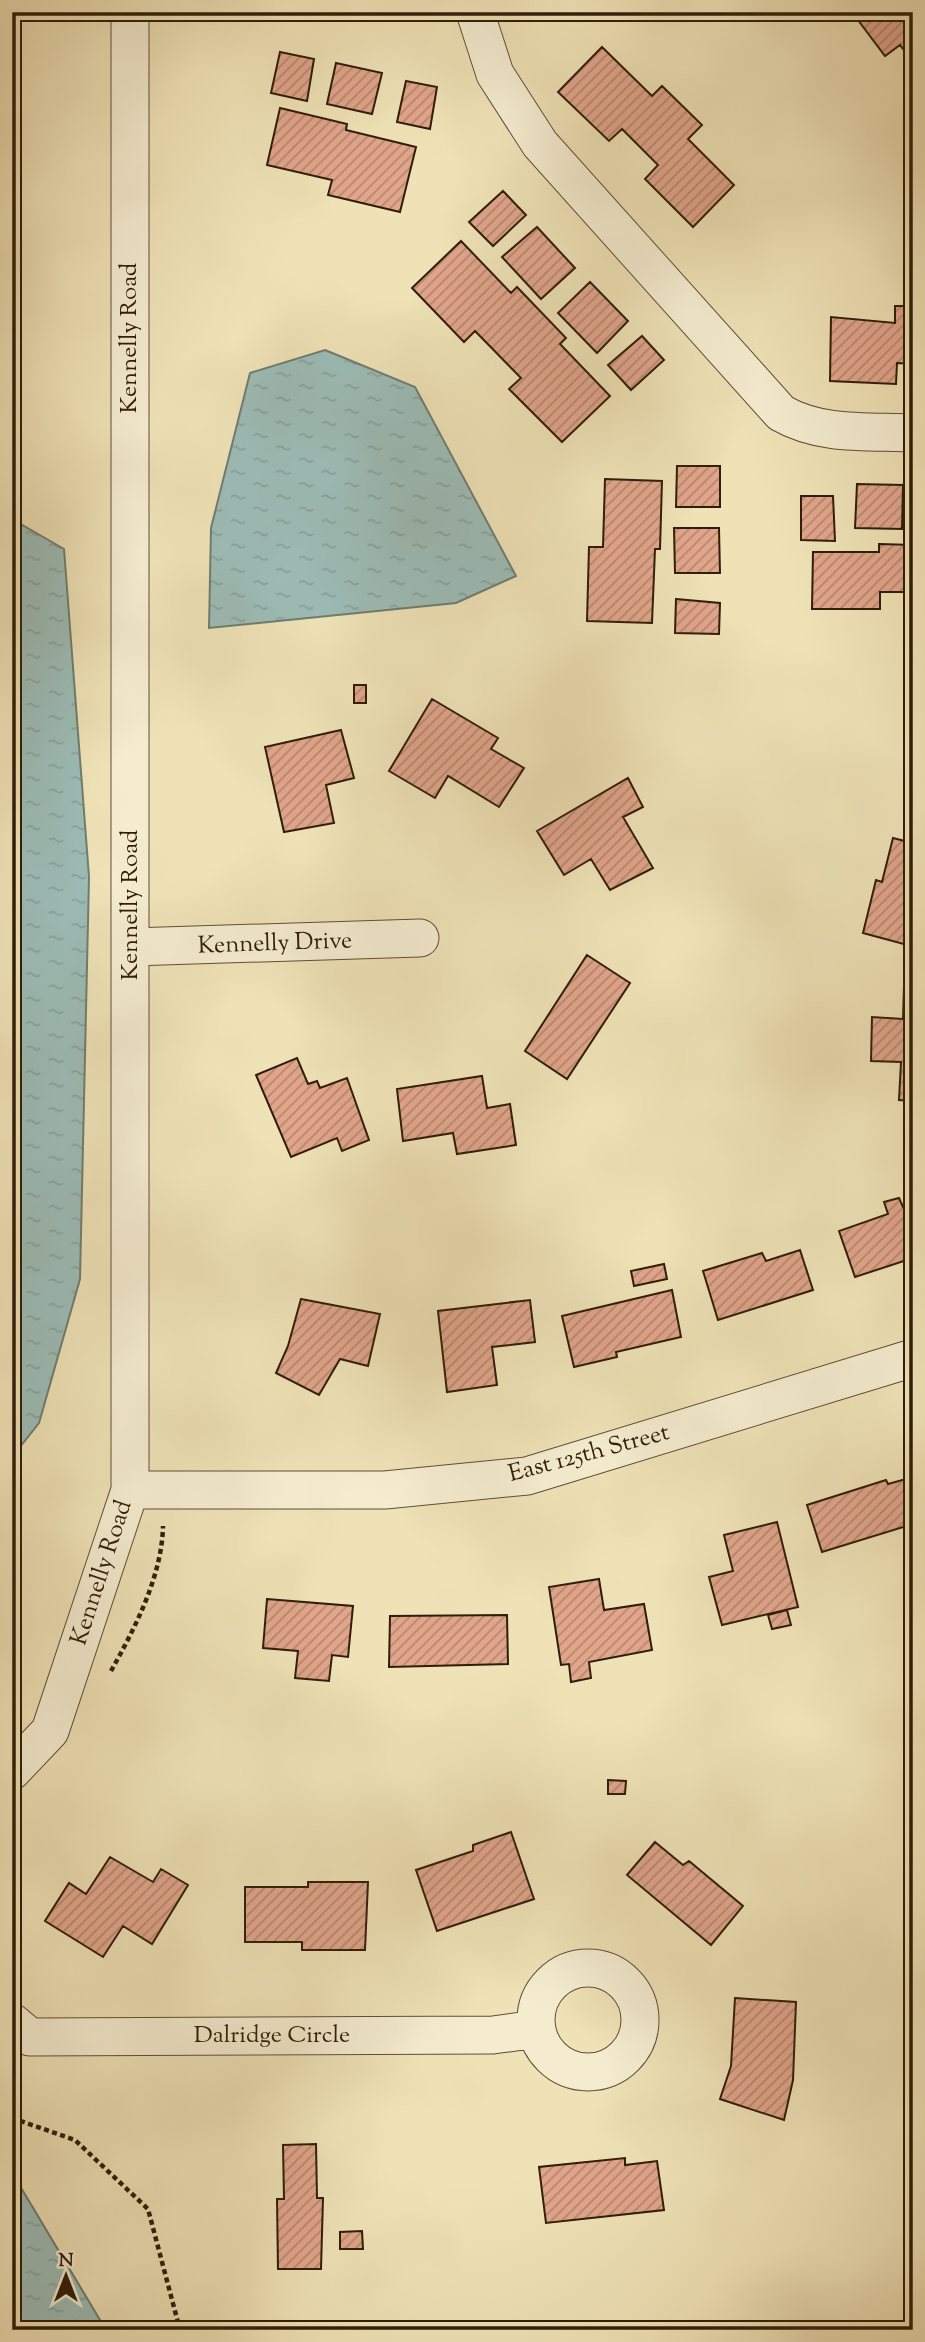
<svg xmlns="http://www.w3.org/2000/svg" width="925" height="2342" font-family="'Sorts Mill Goudy',serif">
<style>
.water{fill:url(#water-ripples);stroke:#707d70;stroke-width:2}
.building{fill:url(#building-hatch);stroke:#2f1e06;stroke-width:2}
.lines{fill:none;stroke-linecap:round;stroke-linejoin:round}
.minor-casing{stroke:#5f4f32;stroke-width:39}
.path{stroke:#2f1e06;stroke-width:4.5;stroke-dasharray:5 3.5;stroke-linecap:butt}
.minor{stroke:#f5ecd0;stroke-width:37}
.labels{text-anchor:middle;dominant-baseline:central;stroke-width:5;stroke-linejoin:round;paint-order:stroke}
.street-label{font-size:24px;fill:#2f1e06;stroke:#f5ecd0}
</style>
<defs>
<pattern id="water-ripples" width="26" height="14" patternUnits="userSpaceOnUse" patternTransform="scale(1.75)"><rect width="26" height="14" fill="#9cbcb6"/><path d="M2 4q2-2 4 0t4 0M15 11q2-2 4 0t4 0" fill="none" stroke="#87a19b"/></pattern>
<pattern id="building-hatch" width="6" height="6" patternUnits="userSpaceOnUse" patternTransform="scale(1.75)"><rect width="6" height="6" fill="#e1a58b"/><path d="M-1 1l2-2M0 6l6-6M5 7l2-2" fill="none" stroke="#b78670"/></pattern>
</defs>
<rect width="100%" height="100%" fill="#efe2b7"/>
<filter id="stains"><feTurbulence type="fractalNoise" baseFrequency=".00286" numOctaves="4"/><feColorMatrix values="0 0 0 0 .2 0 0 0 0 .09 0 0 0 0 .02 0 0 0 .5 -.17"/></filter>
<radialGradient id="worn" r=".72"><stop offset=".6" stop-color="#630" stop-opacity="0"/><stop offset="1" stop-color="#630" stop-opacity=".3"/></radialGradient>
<path class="water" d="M325 350 415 387 516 576 456 603 209 628 211 528 250 373Z
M12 519 64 549 89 877 80 1279 39 1423 12 1457Z
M12 2177 17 2181 106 2330H12Z"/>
<path class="building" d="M852 12H913V62L900 45 885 56Z
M602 47 652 96 662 86 702 125 688 139 734 185 693 227 645 179 658 165 622 129 609 141 558 92Z
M280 52 314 59 307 101 271 93Z
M336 63 382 73 372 114 327 104Z
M406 81 437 87 430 129 397 122Z
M280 108 347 124 346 130 416 147 400 212 328 195 332 180 267 165Z
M503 191 526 215 493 246 469 222Z
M537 227 575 268 541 299 502 257Z
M461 241 511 293 517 287 566 338 560 344 610 396 562 442 509 389 521 378 475 331 464 342 412 288Z
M590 282 628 321 597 353 558 313Z
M895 306H913V364L897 363 896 384 830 381 831 317 895 323Z
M642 336 664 360 631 390 608 365Z
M677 466H720V507H676Z
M605 479 662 481 660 549H655L652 623 587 621 589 547H603Z
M857 484 903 485 902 529 855 528Z
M801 496H833L835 541 801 540Z
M674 528H719L720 573H675Z
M879 544 913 545V592H880V609H812L813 552H879Z
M676 599 720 603 719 634 675 633Z
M354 685H366V703H354Z
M432 699 498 738 491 749 524 768 499 807 448 776 435 798 389 771Z
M341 730 354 778 326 785 334 823 284 832 265 747Z
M628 778 643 807 623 817 653 868 610 890 591 859 564 875 537 831Z
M893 838 913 843 911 946 863 933 876 880 882 882Z
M587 955 630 983 567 1079 525 1051Z
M904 986H913V1101L899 1100 901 1062 871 1061 872 1017 903 1019Z
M297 1058 308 1084 317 1081 320 1088 347 1078 369 1140 342 1151 337 1138 291 1157 256 1075Z
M482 1076 487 1108 510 1104 516 1145 457 1154 453 1133 403 1141 397 1089Z
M899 1198 903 1207 913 1203V1258L855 1277 839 1231 888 1214 884 1202Z
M800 1250 813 1290 718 1320 703 1271 762 1253 766 1261Z
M664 1264 667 1279 634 1286 631 1271Z
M672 1290 681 1337 616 1352 617 1357 574 1367 562 1316Z
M301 1299 380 1314 368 1366 340 1359 319 1395 276 1373 288 1346Z
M530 1300 535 1342 492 1347 497 1385 447 1392 438 1311Z
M913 1477V1524L822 1552 807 1505 886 1480 888 1484Z
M777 1522 798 1607 722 1625 709 1577 733 1571 724 1535Z
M599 1579 604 1610 644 1604 652 1650 589 1662 591 1678 571 1682 569 1664 561 1665 549 1587Z
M267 1599 353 1606 348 1657 332 1655 329 1681 295 1678 298 1651 263 1648Z
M787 1610 791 1625 772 1629 768 1615Z
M507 1615 508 1664 389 1667 390 1616Z
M608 1780 626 1781 625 1794H608Z
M511 1832 534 1899 437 1931 416 1870 473 1851V1845Z
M655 1842 683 1865 689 1861 743 1906 711 1945 627 1875Z
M110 1857 153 1882 161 1869 188 1885 152 1944 123 1926 103 1957 45 1921 69 1883 86 1894Z
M308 1882H368L365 1950H302V1942H245V1887H308Z
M735 1998 796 2002 793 2080 784 2120 720 2099 731 2066Z
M316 2144 317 2198H323L321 2269H278L277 2199H284L283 2145Z
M625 2158V2165L657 2161 664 2210 546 2223 539 2167Z
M362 2231 363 2249H340V2232Z"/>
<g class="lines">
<defs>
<path id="minor" d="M475 12 495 74 540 144 781 413C821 436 868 431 913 433
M131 947 420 938
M130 1490H385L527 1476 913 1358
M12 1771 50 1731 130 1490V12
M536 2020a52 52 0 1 1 104 0a52 52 0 1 1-104 0Z
M12 2022 30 2037 493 2035 537 2029"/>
</defs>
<use href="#minor" class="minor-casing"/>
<path class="path" d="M111 1671C135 1628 162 1576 163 1526
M12 2118 75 2140 148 2209 180 2330"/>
<use href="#minor" class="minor"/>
</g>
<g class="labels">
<g class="street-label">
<text transform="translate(130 338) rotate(-90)">Kennelly Road</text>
<text transform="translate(131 905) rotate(-90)">Kennelly Road</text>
<text transform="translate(275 944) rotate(-2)">Kennelly Drive</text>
<text transform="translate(589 1454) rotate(-15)">East 125th Street</text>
<text transform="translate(102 1573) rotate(-72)">Kennelly Road</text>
<text x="272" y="2036">Dalridge Circle</text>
</g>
</g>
<rect width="925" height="2342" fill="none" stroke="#efe2b7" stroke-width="42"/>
<rect x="14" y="14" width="897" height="2314" fill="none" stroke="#2f1e06" stroke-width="3.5"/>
<rect x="21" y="21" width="883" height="2300" fill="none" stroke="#2f1e06" stroke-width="2"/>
<g transform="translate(66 2276)" stroke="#f5ecd0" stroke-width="5" paint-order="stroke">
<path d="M0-5L12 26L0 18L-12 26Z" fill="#2f1e06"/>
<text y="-10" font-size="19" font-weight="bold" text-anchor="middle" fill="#2f1e06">N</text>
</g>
<rect width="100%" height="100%" filter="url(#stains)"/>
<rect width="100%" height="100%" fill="url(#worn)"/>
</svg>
